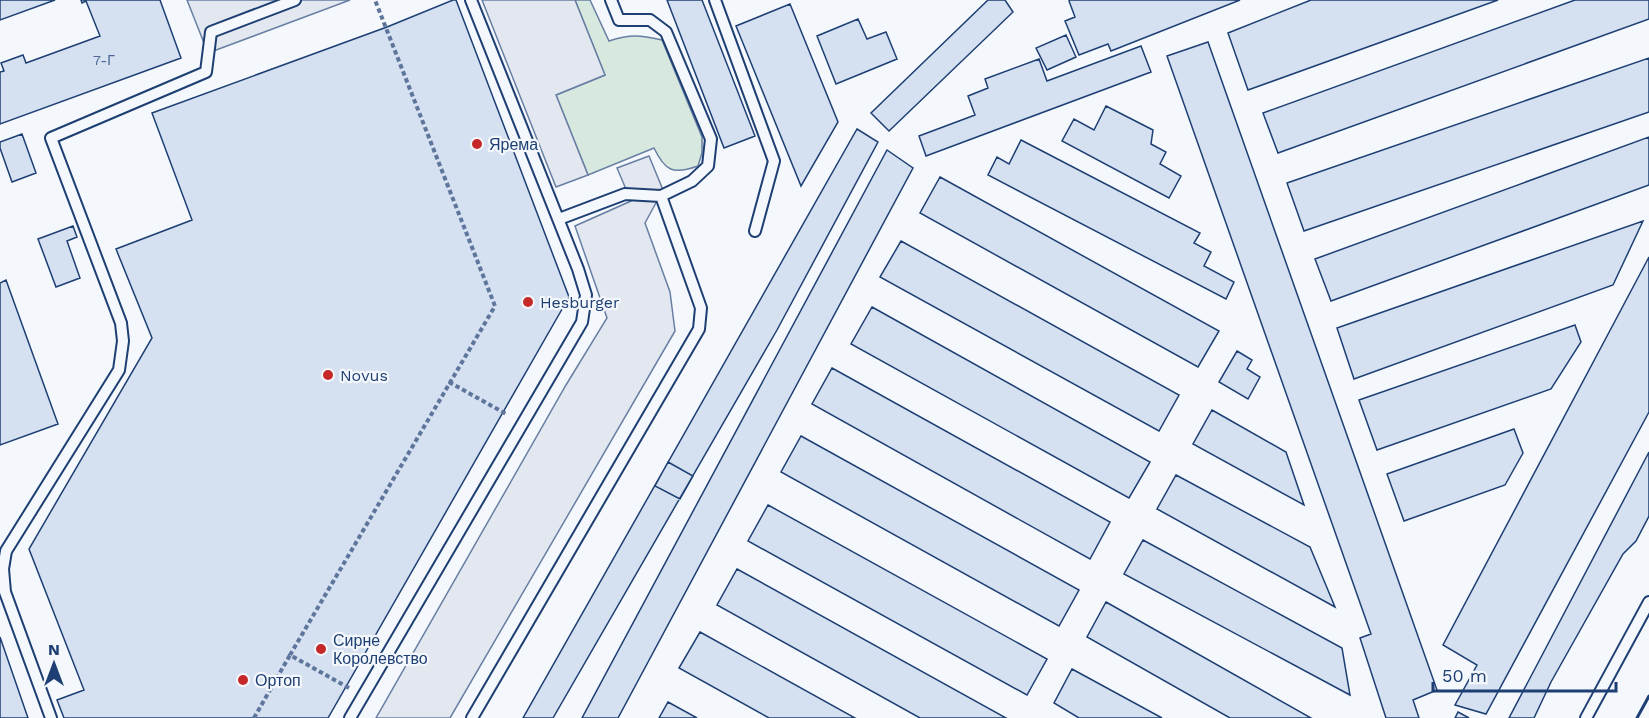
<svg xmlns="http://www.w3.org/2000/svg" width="1649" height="718" font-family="'Work Sans',sans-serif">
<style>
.green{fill:#d7e8df;stroke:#687fa3;stroke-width:1.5}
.parking{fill:#e3e8f0;stroke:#687fa3;stroke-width:1.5}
.building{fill:#d5e0f0;stroke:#1d3f73;stroke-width:1.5}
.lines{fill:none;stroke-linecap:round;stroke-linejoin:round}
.service-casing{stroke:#1d3f73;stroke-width:14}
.path{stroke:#5e769c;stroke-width:4;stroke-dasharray:4.5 3;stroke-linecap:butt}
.service{stroke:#f4f7fb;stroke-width:10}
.wall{stroke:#1d3f73;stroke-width:3}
.poi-dot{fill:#c62828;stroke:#f4f7fb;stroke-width:2}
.labels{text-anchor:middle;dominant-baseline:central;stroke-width:4.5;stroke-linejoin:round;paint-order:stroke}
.number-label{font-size:14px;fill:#4b6792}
.poi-label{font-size:16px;fill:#1d3f73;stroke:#f4f7fb;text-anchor:start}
</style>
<rect width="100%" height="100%" fill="#f4f7fb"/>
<path class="green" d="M575 0H590L609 41C630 34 640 35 662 40L702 137V153L698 166C673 175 665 171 654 148L588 175 556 95 605 75Z"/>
<path class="parking" d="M187 0H350L208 53Z
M482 0H575L605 75 556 95 588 175 556 187Z
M649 156 663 190 645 223 670 292 675 331 450 718H376L566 385 607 318 575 226 631 201 617 168Z"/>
<path class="building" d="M0 0H55L0 20Z
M81 0H160L181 58 0 124V72L4 71 1 63 23 55 26 63 100 36 86 1 82 3Z
M453 0H456L569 297 328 718H64L57 700 84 690 29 549 152 338 116 249 192 220 152 113 387 27Z
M667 0H702L755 136 724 148Z
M988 0H1005L1013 12 889 131 871 113Z
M1240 0 1111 51 1108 44 1079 55 1065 21 1075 17 1069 1 1070 0Z
M1311 0H1498L1248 90 1228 33Z
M1575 0H1649V19L1278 153 1263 113Z
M790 4 838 122 801 186 736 26Z
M858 19 867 39 886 32 897 59 836 84 817 36Z
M1066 35 1076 57 1047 70 1036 48Z
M1208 42 1437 690 1413 700 1419 718H1386L1360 638 1371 634 1167 56Z
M1141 46 1151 72 926 156 919 136 975 115 968 96 988 88 985 79 1039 59 1047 81Z
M1649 58V112L1304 231 1287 183Z
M1106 106 1153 130 1151 144 1166 152 1160 164 1181 176 1169 198 1062 141 1074 119 1094 130Z
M857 129 878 142 777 330 553 718H523Z
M22 134 36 173 12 182 0 148V142Z
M1649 137V185L1331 301 1315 259Z
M1021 140 1200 233 1194 243 1211 252 1204 266 1234 282 1226 299 988 175 997 157 1009 164Z
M887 150 913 168 618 718H582Z
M940 177 1219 331 1198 367 920 213Z
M1643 221 1613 285 1354 379 1337 328Z
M73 226 77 237 67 241 80 278 56 287 38 239Z
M901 241 1179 395 1159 431 880 277Z
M1649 257V412L1486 714 1455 705 1477 665 1443 645Z
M6 280 58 424 0 445V283Z
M872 307 1150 462 1129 498 851 344Z
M1575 325 1581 342 1551 389 1377 450 1359 400Z
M1237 351 1252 360 1247 369 1260 377 1248 399 1219 382Z
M832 368 1110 522 1090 559 812 404Z
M1212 410 1286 452 1304 505 1193 444Z
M1514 429 1523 453 1505 485 1404 521 1387 474Z
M801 436 1079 590 1059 626 781 472Z
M1649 452V516L1636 541 1623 554 1551 682 1534 718H1509Z
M668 462 693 476 680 499 655 486Z
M1176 475 1310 547 1335 607 1157 509Z
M768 505 1047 659 1027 695 748 541Z
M1143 540 1342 648 1350 695 1124 574Z
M737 569 1006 718H920L717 605Z
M1106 602 1311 718H1230L1087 637Z
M700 632 855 718H769L679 668Z
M0 637 28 718H0Z
M1072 669 1162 718H1079L1054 703Z
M668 702 697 718H659Z
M1458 712 1469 718H1455Z"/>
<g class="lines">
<defs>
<path id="service" d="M611 0 619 20H650L666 32 711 139 708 166 692 181 661 196
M715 0 774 161 755 231
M51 718 5 592 3 569 6 551 119 370 123 341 121 323 51 138 206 72 211 32 295 0
M350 718 582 322 586 295 578 269 471 0
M472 718 699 329 701 308 661 196 625 194 559 219
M1586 718 1649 602"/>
</defs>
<use href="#service" class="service-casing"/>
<path class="path" d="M449 382 508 415
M349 688 290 655 495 306 375 0
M254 718 290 655"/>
<use href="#service" class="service"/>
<path class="wall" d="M1637 718 1649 696"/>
</g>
<g class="poi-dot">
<circle cx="477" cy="144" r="6"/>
<circle cx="528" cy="302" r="6"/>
<circle cx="328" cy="375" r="6"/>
<circle cx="321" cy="649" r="6"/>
<circle cx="243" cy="680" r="6"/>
</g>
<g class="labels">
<g class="number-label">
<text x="104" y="60">7-Г</text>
</g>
<g class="poi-label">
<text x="489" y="144">Ярема</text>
<text x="540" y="302">Hesburger</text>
<text x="340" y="375">Novus</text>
<text x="333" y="640">Сирне<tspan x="333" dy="18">Королевство</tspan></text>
<text x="255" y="680">Ортоп</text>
</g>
</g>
<g transform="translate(54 664)" stroke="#f4f7fb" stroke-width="4.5" paint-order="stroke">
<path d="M0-4.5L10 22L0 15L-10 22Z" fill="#1d3f73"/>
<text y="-9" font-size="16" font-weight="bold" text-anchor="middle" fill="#1d3f73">N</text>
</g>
<path d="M1433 682v9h183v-9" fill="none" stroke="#1d3f73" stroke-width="3"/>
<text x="1442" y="682" font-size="18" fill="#1d3f73" stroke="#f4f7fb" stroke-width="4.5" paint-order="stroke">50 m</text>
</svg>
